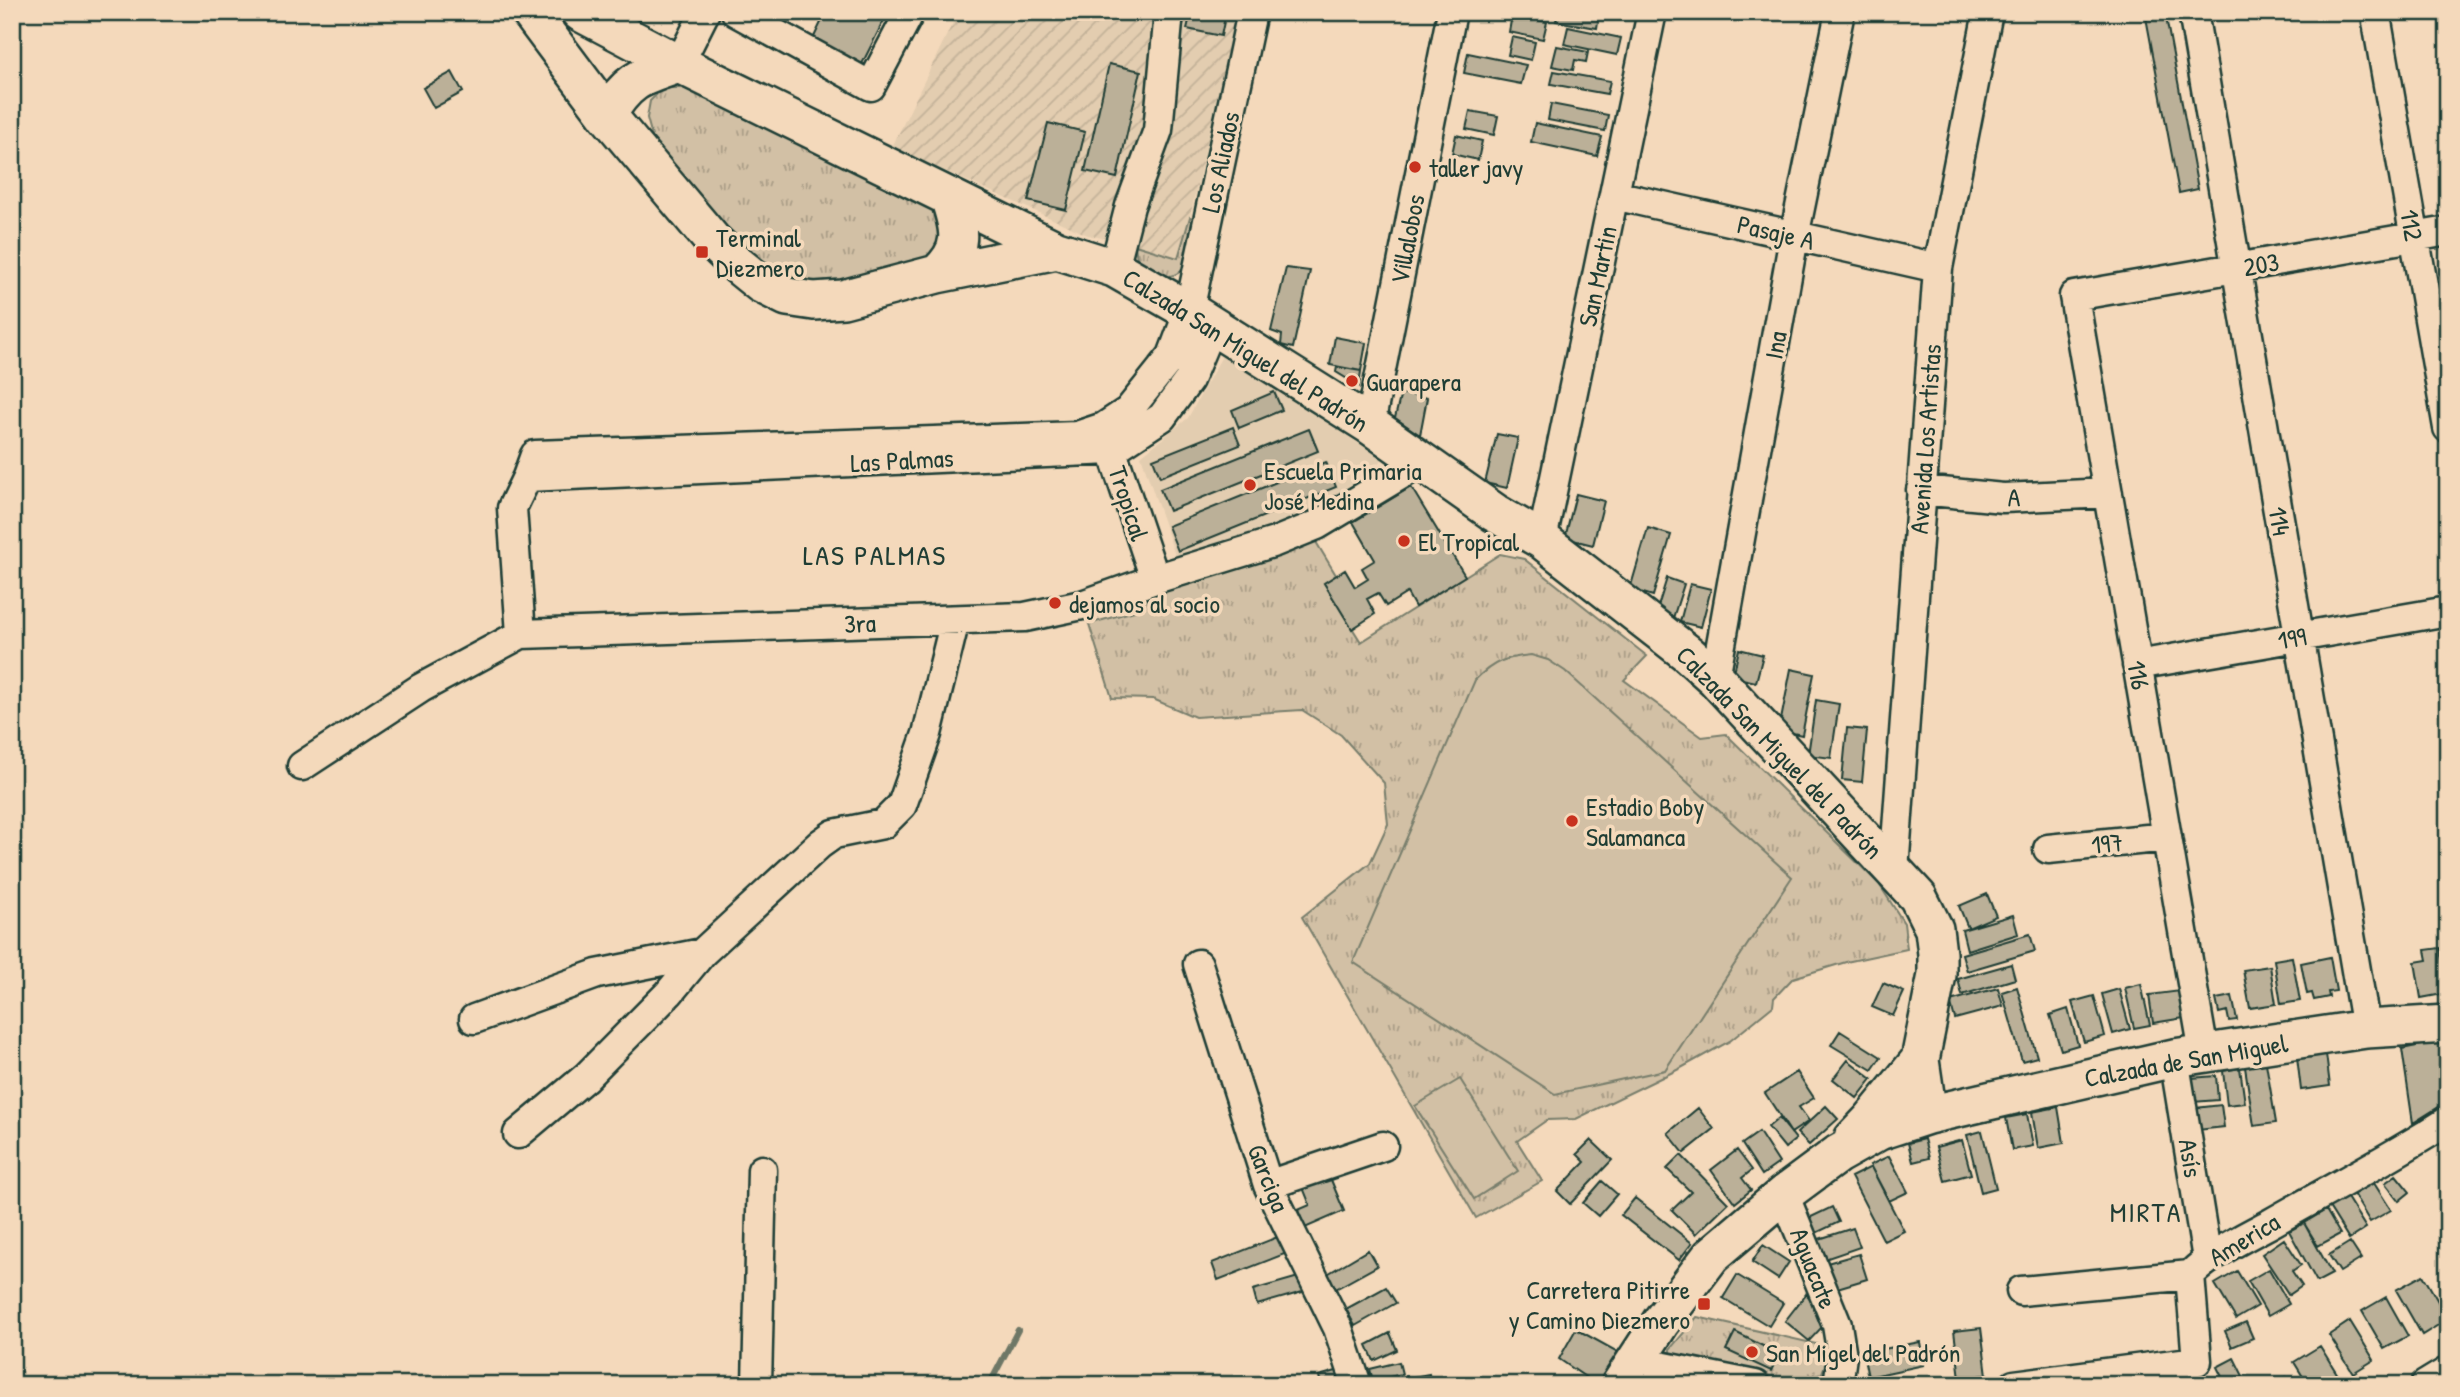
<svg xmlns="http://www.w3.org/2000/svg" width="2460" height="1397" font-family="'Patrick Hand',sans-serif">
<style>
.built{fill:#e3cdb0}
.industrial{fill:url(#industrial-furrows)}
.grass{fill:url(#grass-tufts);stroke:#787e6c;stroke-width:2}
.park{fill:#d2c0a5;stroke:#787e6c;stroke-width:2}
.lines{fill:none;stroke-linecap:round;stroke-linejoin:round}
.stream{stroke:#6e7766;stroke-width:6}
.building{fill:#bbb098;stroke:#1f3d34;stroke-width:2}
.minor-casing{stroke:#1f3d34;stroke-width:33}
.major-casing{stroke:#1f3d34;stroke-width:42}
.minor{stroke:#f4d9bb;stroke-width:28}
.major{stroke:#f4d9bb;stroke-width:37}
.poi-dot{fill:#c8321e;stroke:#f4d9bb;stroke-width:2.5}
.labels{text-anchor:middle;dominant-baseline:central;stroke-width:7;stroke-linejoin:round;paint-order:stroke}
.street-label{font-size:26px;fill:#1f3d34;stroke:#f4d9bb}
.poi-label{font-size:26px;fill:#1f3d34;stroke:#f4d9bb;text-anchor:start}
.neighbourhood-label{font-size:28px;letter-spacing:2px;fill:#1f3d34;stroke:#f4d9bb}
</style>
<defs>
<pattern id="industrial-furrows" width="10" height="10" patternUnits="userSpaceOnUse" patternTransform="scale(1.75)"><rect width="10" height="10" fill="#e3cdb0"/><path d="M-1 1l2-2M0 10L10 0M9 11l2-2" fill="none" stroke="#c2b198"/></pattern>
<pattern id="grass-tufts" width="24" height="20" patternUnits="userSpaceOnUse" patternTransform="scale(1.75)"><rect width="24" height="20" fill="#d2c0a5"/><path d="M3 7l-1-3M5 7V3M7 7l1-3M15 17l-1-3M17 17v-4M19 17l1-3" fill="none" stroke="#aa9d87"/></pattern>
</defs>
<rect width="100%" height="100%" fill="#f4d9bb"/>
<filter id="ink" filterUnits="userSpaceOnUse"><feTurbulence type="fractalNoise" baseFrequency=".0143" numOctaves="2"/><feDisplacementMap in="SourceGraphic" scale="14" xChannelSelector="R" yChannelSelector="G"/><feConvolveMatrix kernelMatrix="1 2 1 2 8 2 1 2 1" color-interpolation-filters="sRGB"/></filter>
<g filter="url(#ink)">
<path class="built" d="M1222 356 1383 459 1316 511 1177 561 1141 456 1188 418Z"/>
<path class="industrial" d="M958 12H1237L1190 217 1178 258 1135 245 1088 235 892 147Z"/>
<path class="grass" d="M669 88H684L926 205 942 217 948 236 933 261 844 289 767 274 700 213 653 140 647 118 650 101 660 91Z
M1190 217 1202 220C1197 234 1193 261 1181 271 1172 279 1154 277 1144 270 1137 264 1136 253 1135 245L1178 258Z
M1313 537 1336 575 1324 583 1361 642 1500 554 1524 559 1647 656 1624 680 1702 737 1726 734 1879 884 1904 923 1907 949 1846 962 1793 978 1774 998 1773 1006 1730 1041 1681 1068 1576 1119 1547 1120 1517 1141 1542 1181 1476 1218 1302 917 1370 863 1388 824 1384 783 1341 735 1302 710 1195 717 1153 699 1112 698 1089 624 1134 611 1165 585Z
M1697 1317 1825 1346V1365L1821 1375 1790 1380 1675 1359 1670 1354V1349Z"/>
<path class="park" d="M1531 655 1548 660 1565 671 1792 877 1665 1070 1555 1094 1353 962 1475 680C1494 661 1504 658 1531 655Z
M1460 1079 1518 1171 1474 1199 1415 1106Z"/>
<g class="lines">
<path class="stream" d="M989 1385 1018 1330"/>
</g>
<path class="building" d="M826 12H888L862 64 813 39Z
M1191 12H1226L1221 36 1187 29Z
M1558 12 1599 15 1597 28 1556 21Z
M2145 12H2165L2198 189 2179 193Z
M1512 15 1547 22 1543 39 1509 32Z
M1568 27 1621 38 1617 55 1564 44Z
M1512 37 1535 42 1531 60 1508 55Z
M1557 46 1588 52 1586 62 1575 60 1573 70 1552 66Z
M1468 53 1526 65 1521 84 1464 73Z
M1109 64 1141 71 1117 178 1085 171Z
M1554 71 1610 81 1607 94 1551 84Z
M452 72 463 92 434 108 423 88Z
M1551 104 1608 115 1605 131 1548 120Z
M1470 111 1498 116 1494 135 1466 129Z
M1048 123 1085 132 1066 210 1028 201Z
M1535 123 1602 137 1597 156 1531 142Z
M1456 135 1482 141 1478 160 1452 154Z
M1286 268 1310 271 1293 348 1281 345 1282 335 1271 331Z
M1335 337 1366 343 1361 371 1330 365Z
M1337 367 1361 371 1359 386 1336 372Z
M1274 392 1282 410 1239 428 1232 410Z
M1401 393 1427 398 1420 435 1395 418Z
M1233 427 1240 445 1160 477 1153 459Z
M1309 429 1318 451 1169 511 1160 489Z
M1497 434 1518 438 1507 488 1485 483Z
M1326 462 1336 487 1178 551 1168 526Z
M1411 487 1465 576 1415 607 1407 593 1386 606 1378 593 1367 599 1375 614 1352 629 1324 583 1345 570 1355 587 1368 579 1362 568 1375 560 1353 522Z
M1576 494 1604 501 1593 545 1565 538Z
M1648 528 1671 535 1653 596 1630 589Z
M1667 578 1684 584 1673 618 1656 613Z
M1690 584 1711 589 1701 627 1680 622Z
M1739 649 1763 655 1756 682 1733 677Z
M1791 669 1814 674 1802 735 1779 730Z
M1816 700 1839 704 1831 758 1808 755Z
M1847 728 1867 730 1862 782 1842 780Z
M1987 894 1996 916 1968 928 1959 906Z
M2013 915 2018 934 1967 950 1962 930Z
M2030 934 2035 951 1967 971 1962 954Z
M2440 948 2448 993 2421 998 2415 962 2427 960 2425 950Z
M2292 957 2300 1001 2281 1004 2274 960Z
M2330 957 2336 991 2328 992 2329 997 2314 1000 2312 993 2307 994 2301 963Z
M2011 964 2015 979 1962 995 1958 979Z
M2270 966 2276 1004 2250 1008 2243 970Z
M1883 983 1904 992 1893 1016 1872 1007Z
M2141 984 2150 1025 2134 1028 2125 988Z
M2017 987 2037 1057 2022 1061 2002 992Z
M1998 988 2003 1006 1955 1019 1950 1001Z
M2119 989 2130 1029 2113 1034 2102 994Z
M2180 991 2184 1018 2153 1023 2149 995Z
M2094 996 2105 1036 2084 1042 2072 1002Z
M2232 996 2237 1020 2229 1021 2227 1011 2219 1013 2216 999Z
M2068 1009 2078 1045 2061 1050 2050 1015Z
M1840 1031 1881 1057 1872 1070 1831 1045Z
M2446 1040 2448 1091 2445 1103 2413 1123 2402 1049Z
M2326 1054 2330 1086 2301 1090 2297 1057Z
M1848 1060 1872 1079 1857 1098 1833 1079Z
M2266 1063 2276 1123 2254 1126 2245 1067Z
M2240 1068 2245 1103 2227 1105 2223 1071Z
M1797 1072 1814 1098 1799 1107 1809 1121 1791 1133 1765 1093Z
M2216 1076 2218 1100 2193 1102 2191 1078Z
M2221 1105 2224 1127 2198 1130 2196 1108Z
M1826 1106 1838 1119 1809 1145 1797 1133Z
M2058 1107 2064 1143 2038 1148 2032 1112Z
M1698 1108 1714 1129 1684 1153 1668 1133Z
M2027 1114 2033 1146 2012 1150 2006 1118Z
M1779 1118 1796 1139 1785 1148 1768 1127Z
M1982 1131 1996 1188 1981 1192 1967 1135Z
M1759 1132 1779 1163 1762 1175 1742 1144Z
M1924 1139 1929 1158 1913 1162 1908 1143Z
M1591 1140 1612 1160 1570 1204 1557 1191 1585 1162 1577 1154Z
M1962 1140 1971 1174 1945 1181 1936 1147Z
M1737 1150 1752 1170 1742 1178 1751 1190 1735 1203 1711 1170Z
M1681 1155 1728 1203 1696 1234 1672 1210 1691 1192 1667 1169Z
M1889 1156 1908 1192 1889 1201 1870 1165Z
M1871 1167 1904 1231 1884 1241 1851 1177Z
M1329 1175 1344 1211 1305 1228 1298 1210 1310 1205 1302 1185Z
M2396 1175 2410 1192 2399 1201 2385 1183Z
M2372 1180 2391 1210 2370 1222 2352 1192Z
M1602 1181 1617 1194 1598 1216 1583 1203Z
M2346 1196 2366 1228 2349 1239 2329 1207Z
M1635 1198 1692 1243 1679 1260 1621 1215Z
M1832 1207 1839 1222 1816 1233 1809 1218Z
M2326 1210 2340 1234 2318 1246 2304 1223Z
M2304 1223 2332 1274 2317 1282 2289 1231Z
M1853 1228 1860 1247 1822 1260 1816 1240Z
M1280 1236 1287 1253 1218 1280 1212 1263Z
M2284 1239 2301 1265 2292 1271 2302 1286 2289 1295 2262 1254Z
M2350 1242 2361 1259 2340 1272 2329 1255Z
M1763 1245 1789 1262 1778 1279 1752 1262Z
M1368 1250 1377 1266 1332 1291 1324 1276Z
M1859 1254 1867 1279 1834 1289 1827 1263Z
M2269 1269 2289 1304 2268 1316 2248 1281Z
M2237 1271 2258 1306 2236 1319 2215 1284Z
M1737 1275 1783 1303 1769 1326 1723 1298Z
M2423 1275 2448 1319 2422 1335 2396 1290Z
M1302 1276 1306 1291 1257 1305 1253 1290Z
M1386 1287 1396 1303 1355 1326 1346 1309Z
M1806 1294 1819 1308 1823 1326 1809 1341 1785 1321Z
M2386 1297 2408 1336 2384 1349 2362 1311Z
M2350 1321 2374 1360 2353 1373 2329 1335Z
M2246 1322 2253 1338 2232 1347 2225 1331Z
M1981 1328 1987 1375 1960 1378 1954 1331Z
M1576 1329 1618 1352 1597 1385 1559 1359Z
M1735 1332 1779 1354 1771 1371 1726 1350Z
M1390 1333 1397 1350 1374 1361 1367 1345Z
M1920 1342 1924 1365 1868 1377 1863 1353Z
M2320 1346 2341 1380 2333 1385H2308L2294 1362Z
M2234 1358 2243 1376 2226 1385 2217 1367Z
M1399 1362 1402 1374 1373 1381 1370 1369Z
M1343 1369 1347 1383 1321 1385 1319 1376Z
M1429 1374 1431 1385H1373Z
M2149 1376 2152 1385H2129V1383Z
M2286 1377 2291 1385H2273Z"/>
<g class="lines">
<defs>
<path id="minor" d="M736 12 871 86 910 12
M2193 12 2366 1029
M2377 22 2448 428
M679 64 705 12
M1614 195 1938 268
M1114 268 1130 206 1158 130 1169 12
M1212 325 1189 380 1162 417 1112 450 527 477 535 455 1077 436 1104 427 1128 411 1172 356 1189 311 1252 12
M1370 425 1452 12
M1106 433 1155 579
M1921 490 2003 498 2108 493
M1542 540 1652 12
M521 634 512 508 527 477
M2137 665 2448 611
M1715 678 1794 237 1840 12
M302 766 421 688 521 634 1025 617 1082 605 1155 579 1275 542 1317 525 1422 462
M2048 849 2167 837
M1894 870 1938 268 1988 12
M1198 964 1268 1185 1338 1328 1357 1385
M474 1019 597 974 702 953
M2204 1053 2074 296 2448 231
M2174 1058 2207 1259
M518 1134 586 1077 669 993 702 953 820 844 834 834 883 824 902 805 927 734 955 620
M1268 1185 1383 1146
M1784 1194 1837 1325 1842 1356 1838 1385
M2021 1291 2190 1275C2213 1252 2242 1239 2271 1223 2330 1189 2391 1158 2448 1121
M1634 1361 1755 1385
M757 1385 762 1170
M2014 1385 2197 1361 2190 1275
M2425 1385 2448 1371"/>
<path id="major" d="M530 12 607 115 713 241 740 267 761 284 787 297 814 301 843 299 937 274 1057 250
M580 12 679 64 1057 250 1114 268 1189 311 1370 425 1495 513 1542 540 1687 653 1715 678 1918 897 1934 929 1937 954V975L1920 1060 1928 1115
M607 115C628 79 641 77 679 64
M937 274C965 249 960 230 949 197
M1853 1139 1871 1120 1920 1060
M1620 1385 1661 1322 1711 1256 1784 1194 1838 1154 1879 1131 1928 1115 2174 1058 2366 1029 2448 1024"/>
</defs>
<use href="#minor" class="minor-casing"/>
<use href="#major" class="major-casing"/>
<use href="#minor" class="minor"/>
<use href="#major" class="major"/>
</g>
</g>
<g class="poi-dot">
<circle cx="1415" cy="167" r="7"/>
<rect x="695" y="245" width="14" height="14" rx="3.5"/>
<circle cx="1352" cy="381" r="7"/>
<circle cx="1250" cy="485" r="7"/>
<circle cx="1404" cy="541" r="7"/>
<circle cx="1055" cy="603" r="7"/>
<circle cx="1572" cy="821" r="7"/>
<rect x="1697" y="1297" width="14" height="14" rx="3.5"/>
<circle cx="1752" cy="1352" r="7"/>
</g>
<g class="labels">
<g class="street-label">
<text transform="translate(1220 162) rotate(-78)">Los Aliados</text>
<text transform="translate(2412 225) rotate(80)">112</text>
<text transform="translate(1776 232) rotate(13)">Pasaje A</text>
<text transform="translate(1407 239) rotate(-79)">Villalobos</text>
<text transform="translate(2261 264) rotate(-10)">203</text>
<text transform="translate(1597 276) rotate(-78)">San Martin</text>
<text transform="translate(1775 345) rotate(-80)">Ina</text>
<text transform="translate(1246 350) rotate(32)">Calzada San Miguel del Padrón</text>
<text transform="translate(1925 439) rotate(-86)">Avenida Los Artistas</text>
<text transform="translate(902 460) rotate(-3)">Las Palmas</text>
<text transform="translate(2014 497) rotate(-1)">A</text>
<text transform="translate(1129 503) rotate(72)">Tropical</text>
<text transform="translate(2280 521) rotate(80)">114</text>
<text transform="translate(860 623) rotate(-2)">3ra</text>
<text transform="translate(2292 638) rotate(-10)">199</text>
<text transform="translate(2139 675) rotate(80)">116</text>
<text transform="translate(1780 752) rotate(46)">Calzada San Miguel del Padrón</text>
<text transform="translate(2107 843) rotate(-6)">197</text>
<text transform="translate(2186 1060) rotate(-10)">Calzada de San Miguel</text>
<text transform="translate(2191 1158) rotate(81)">Asís</text>
<text transform="translate(1269 1178) rotate(68)">Garciga</text>
<text transform="translate(2244 1239) rotate(-31)">America</text>
<text transform="translate(1814 1268) rotate(68)">Aguacate</text>
</g>
<g class="poi-label">
<text x="1429" y="167">taller javy</text>
<text x="716" y="237">Terminal<tspan x="716" dy="30">Diezmero</tspan></text>
<text x="1366" y="381">Guarapera</text>
<text x="1264" y="470">Escuela Primaria<tspan x="1264" dy="30">José Medina</tspan></text>
<text x="1418" y="541">El Tropical</text>
<text x="1069" y="603">dejamos al socio</text>
<text x="1586" y="806">Estadio Boby<tspan x="1586" dy="30">Salamanca</tspan></text>
<text x="1690" y="1289" text-anchor="end">Carretera Pitirre<tspan x="1690" dy="30">y Camino Diezmero</tspan></text>
<text x="1766" y="1352">San Migel del Padrón</text>
</g>
<g class="neighbourhood-label">
<text x="875" y="555">LAS PALMAS</text>
<text x="2146" y="1212">MIRTA</text>
</g>
</g>
<rect width="2460" height="1397" fill="none" stroke="#f4d9bb" stroke-width="42"/>
<rect x="21" y="21" width="2418" height="1355" fill="none" stroke="#1f3d34" stroke-width="2.5" filter="url(#ink)"/>
</svg>
